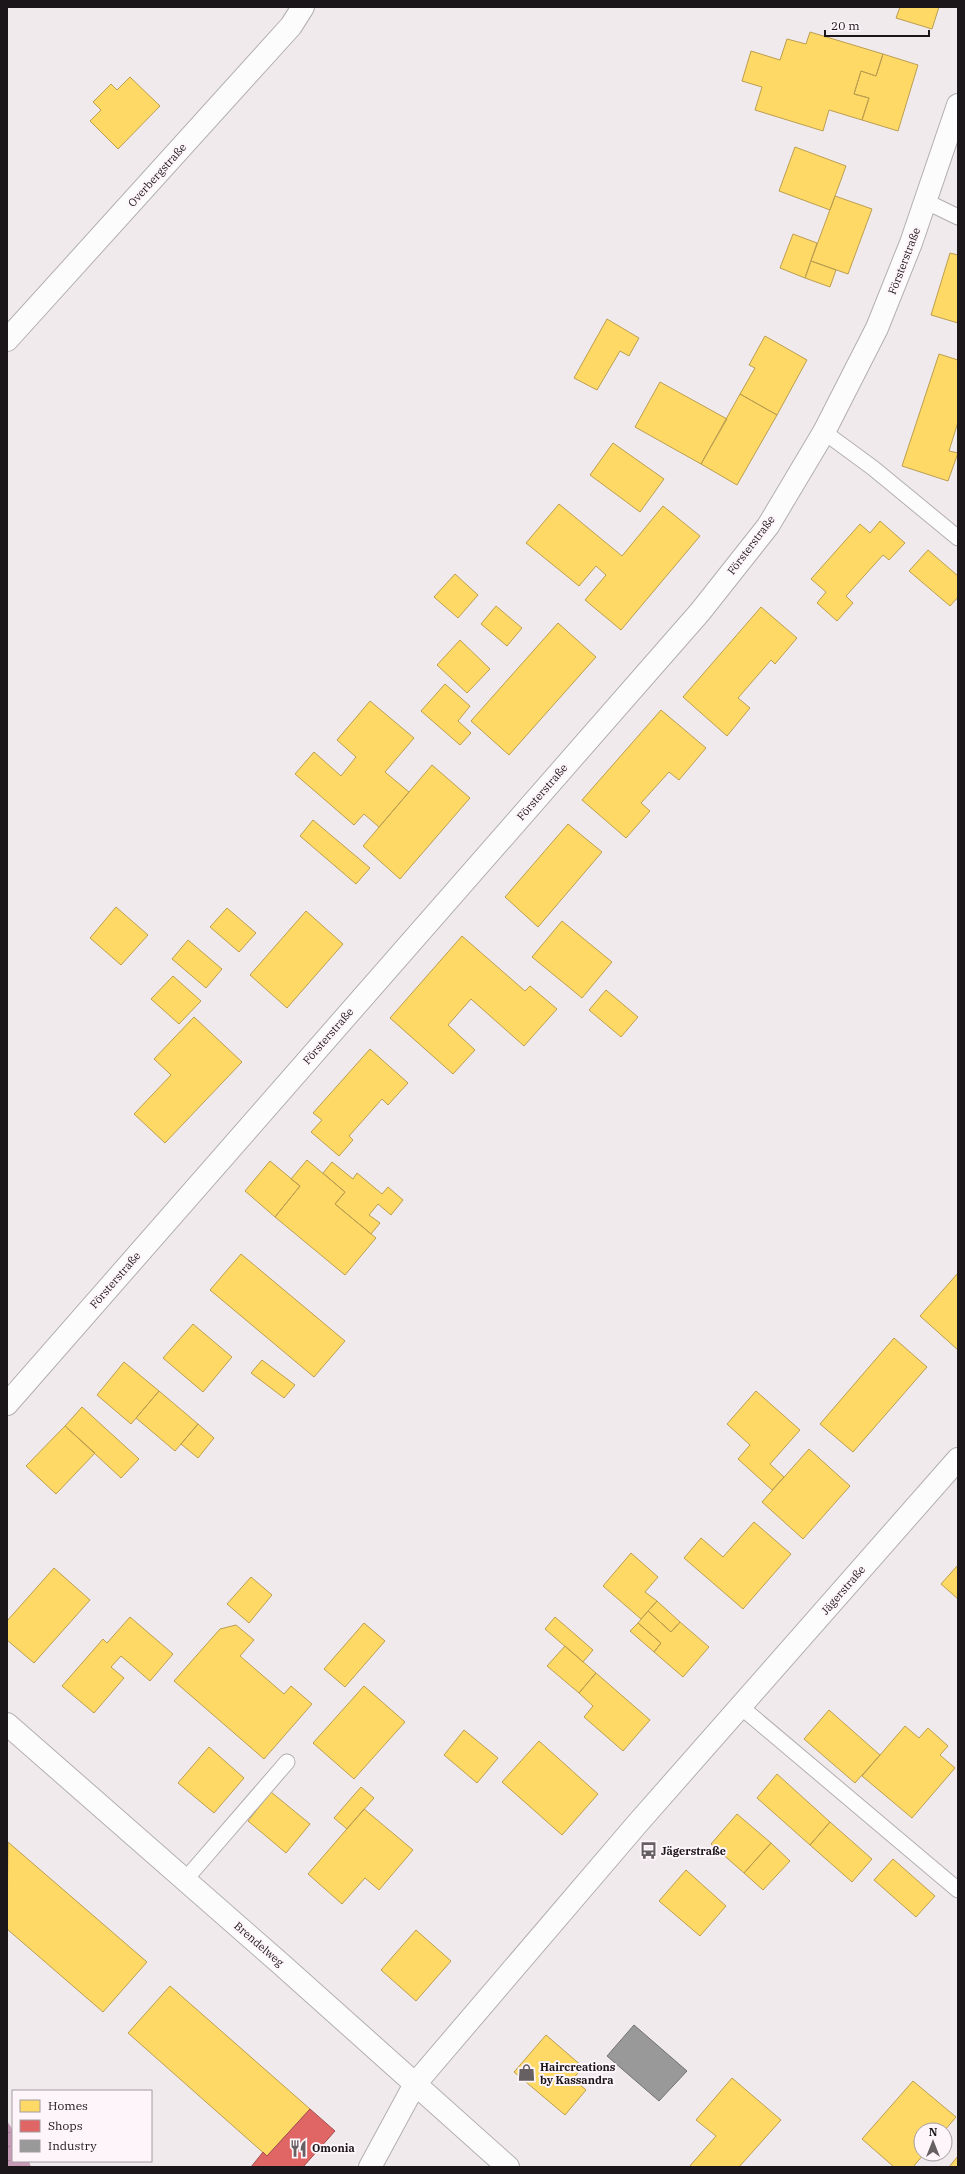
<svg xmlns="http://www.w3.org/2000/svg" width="965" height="2174" font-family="'IBM Plex Serif',serif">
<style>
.water{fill:url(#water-ripples)}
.homes{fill:#ffd966;stroke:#bb9e4f}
.shops{fill:#e06666;stroke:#a54e4f}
.industry{fill:#999;stroke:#737273}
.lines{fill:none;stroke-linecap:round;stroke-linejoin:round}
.service-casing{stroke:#b3aeb0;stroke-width:17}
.minor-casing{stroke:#b3aeb0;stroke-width:24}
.service{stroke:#fdfcfc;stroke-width:15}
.minor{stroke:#fdfcfc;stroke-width:22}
.labels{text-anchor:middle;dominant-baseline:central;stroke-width:4;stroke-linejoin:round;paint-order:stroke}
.street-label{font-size:11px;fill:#1b1619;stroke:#fef5fa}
.poi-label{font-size:11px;font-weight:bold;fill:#1b1619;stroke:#fef5fa;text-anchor:start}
</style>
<defs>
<pattern id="water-ripples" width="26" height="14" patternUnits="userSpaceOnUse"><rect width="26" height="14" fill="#c79ab6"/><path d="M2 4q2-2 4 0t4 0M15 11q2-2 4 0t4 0" fill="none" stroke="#a17d93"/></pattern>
</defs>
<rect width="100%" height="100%" fill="#f0eaed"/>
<path class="water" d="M7 2121 13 2130V2161H29L31 2167H7Z"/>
<path class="homes" d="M900 7H939L932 29 896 18Z
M810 32 883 54 876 76 861 71 854 94 869 98 862 120 829 110 823 131 755 110 762 87 742 81 751 51 780 60 787 39 806 44Z
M883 54 918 65 898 131 862 120 869 98 854 94 861 71 876 76Z
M130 77 160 106 118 149 90 121 101 110 93 102 111 84 117 90Z
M795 147 846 166 830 210 779 191Z
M835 196 872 209 848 274 811 261Z
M793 234 817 243 805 278 780 268Z
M950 253 958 255V323L931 315Z
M811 261 836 270 830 287 805 278Z
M607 319 639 338 629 356 620 351 597 390 574 378Z
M765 336 807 360 777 415 740 394 755 368 749 365Z
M939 354 958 360V422L949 451 958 453 948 481 902 466Z
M660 382 727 419 701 464 635 427Z
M740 394 777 415 737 485 701 464Z
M613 443 664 479 640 512 590 475Z
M559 504 622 556 663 506 700 536 621 630 585 600 606 575 596 566 579 586 526 543Z
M880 521 905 543 889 560 883 555 846 596 853 603 837 621 817 603 826 592 811 579 860 524 870 533Z
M928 550 958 576V597L950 606 909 571Z
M455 574 478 595 458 618 434 597Z
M496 606 522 628 507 646 481 624Z
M761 607 797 638 775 664 771 660 738 698 750 708 727 736 683 697Z
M558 623 596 657 509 755 471 721Z
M460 640 490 669 467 693 437 665Z
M445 684 470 706 458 721 471 733 460 745 421 711Z
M370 701 414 738 385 772 409 792 379 827 364 814 354 825 295 774 314 752 341 776 356 757 337 740Z
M661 710 706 748 679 780 669 772 641 803 650 811 626 838 582 800Z
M432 765 470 798 400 879 363 846Z
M313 820 370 868 356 884 300 836Z
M568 824 602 852 538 927 505 897Z
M116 907 148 935 121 965 90 938Z
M227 908 256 933 239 952 210 927Z
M306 911 343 944 287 1008 250 975Z
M562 921 612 962 582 998 532 957Z
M462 936 525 991 530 986 557 1009 524 1046 471 999 448 1025 475 1050 453 1074 390 1018Z
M188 940 222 969 206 988 172 959Z
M173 976 201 1001 179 1024 151 999Z
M606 990 638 1017 621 1037 589 1010Z
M194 1017 242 1062 165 1143 134 1114 171 1075 154 1059Z
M370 1049 408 1083 388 1105 382 1099 349 1136 353 1140 339 1156 311 1132 322 1120 313 1113Z
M307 1160 345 1192 335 1204 376 1238 345 1275 275 1217 300 1186 291 1179Z
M270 1161 300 1186 275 1217 245 1191Z
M332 1162 353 1179 357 1173 382 1194 388 1187 403 1200 391 1215 378 1204 369 1215 380 1223 371 1234 335 1204 345 1192 323 1173Z
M241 1254 345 1341 314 1377 210 1290Z
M958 1273V1350L920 1316Z
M193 1324 232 1357 203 1392 163 1358Z
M894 1338 927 1367 853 1452 820 1424Z
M262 1360 295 1385 284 1398 251 1373Z
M124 1362 159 1391 131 1424 97 1395Z
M159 1391 198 1424 175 1451 136 1418Z
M756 1391 800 1430 770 1464 784 1477 772 1490 738 1459 750 1445 727 1424Z
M82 1407 139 1459 121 1478 65 1426Z
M198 1424 214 1438 198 1458 181 1444Z
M65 1426 95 1453 56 1494 26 1466Z
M809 1449 850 1486 803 1539 762 1502Z
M754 1522 791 1554 743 1609 684 1558 701 1538 723 1557Z
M631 1553 658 1577 645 1592 657 1601 641 1619 603 1586Z
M958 1565V1599L941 1584Z
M54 1568 90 1600 34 1663 7 1640V1621Z
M251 1577 272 1595 249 1623 227 1604Z
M657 1601 680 1622 671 1632 648 1611Z
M648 1611 671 1632 680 1622 709 1647 683 1677 654 1652 661 1643 638 1623Z
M130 1617 173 1654 150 1681 121 1656 111 1667 124 1678 94 1713 62 1686 103 1639 107 1643Z
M555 1617 593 1650 583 1662 545 1629Z
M364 1623 385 1641 345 1687 324 1669Z
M638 1623 661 1643 654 1652 630 1631Z
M236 1625 254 1640 240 1656 284 1694 291 1686 312 1704 264 1759 174 1681 220 1629Z
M565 1646 596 1673 579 1693 547 1666Z
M596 1673 650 1720 623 1751 584 1717 593 1706 579 1693Z
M364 1686 405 1722 354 1779 313 1743Z
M829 1710 880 1755 855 1783 804 1739Z
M905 1726 919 1738 928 1728 948 1746 940 1755 955 1768 912 1818 862 1776Z
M464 1730 498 1758 477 1783 444 1755Z
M539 1741 598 1794 562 1835 502 1782Z
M209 1747 244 1778 214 1813 178 1783Z
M777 1774 830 1822 810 1845 757 1798Z
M361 1787 374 1798 347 1829 334 1818Z
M271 1792 310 1824 286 1853 248 1821Z
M364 1809 413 1850 379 1890 365 1878 342 1904 308 1874Z
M737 1814 771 1843 744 1873 711 1844Z
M830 1822 872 1859 852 1882 810 1845Z
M8 1842 147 1962 103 2012 7 1929Z
M771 1843 790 1861 763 1890 744 1873Z
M893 1859 935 1896 916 1917 874 1880Z
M686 1870 726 1906 700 1936 659 1901Z
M416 1930 451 1961 416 2001 381 1970Z
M170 1986 310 2109 267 2156 128 2033Z
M546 2035 583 2067 573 2079 586 2090 565 2115 514 2072Z
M732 2078 781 2120 739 2167H689L716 2136 696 2120Z
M913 2081 956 2117 945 2130H921V2154H924L913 2167H894L862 2139Z
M958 2156V2167H949Z"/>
<path class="shops" d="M310 2109 335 2131 303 2167H251L263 2152 267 2156Z"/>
<path class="industry" d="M634 2025 687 2071 659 2101 607 2056Z"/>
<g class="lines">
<defs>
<path id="service" d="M925 201 958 217
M824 432 873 468 958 538
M741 1707 958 1890
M185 1880 287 1762"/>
<path id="minor" d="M7 340 291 26 303 7
M7 1404 700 612 768 526 824 432 877 328 911 243 958 105
M7 1724 281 1964 508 2167
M370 2167 415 2084 637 1824 958 1459"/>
</defs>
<use href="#service" class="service-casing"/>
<use href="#minor" class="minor-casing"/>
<use href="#service" class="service"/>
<use href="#minor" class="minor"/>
</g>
<defs>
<symbol id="bus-bare" viewBox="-9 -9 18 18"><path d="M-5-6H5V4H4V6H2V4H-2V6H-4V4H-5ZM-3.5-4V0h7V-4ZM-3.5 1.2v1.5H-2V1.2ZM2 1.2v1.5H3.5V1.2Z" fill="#666063" stroke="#fef5fa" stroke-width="2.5" paint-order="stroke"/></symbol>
<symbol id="shop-bare" viewBox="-9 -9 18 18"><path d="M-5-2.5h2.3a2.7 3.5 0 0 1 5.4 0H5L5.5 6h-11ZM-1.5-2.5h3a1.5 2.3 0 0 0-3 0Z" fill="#666063" stroke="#fef5fa" stroke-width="2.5" paint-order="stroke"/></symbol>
<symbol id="restaurant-bare" viewBox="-9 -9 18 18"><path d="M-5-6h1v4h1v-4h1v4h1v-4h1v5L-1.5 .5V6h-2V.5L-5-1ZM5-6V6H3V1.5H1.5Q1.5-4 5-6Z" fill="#666063" stroke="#fef5fa" stroke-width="2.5" paint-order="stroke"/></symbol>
</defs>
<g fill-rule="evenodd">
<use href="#bus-bare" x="636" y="1838" width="25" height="25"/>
<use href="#shop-bare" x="514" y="2060" width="25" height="25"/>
<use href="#restaurant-bare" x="286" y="2136" width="25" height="25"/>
</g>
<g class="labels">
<g class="street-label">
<text transform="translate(157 175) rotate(-48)">Overbergstraße</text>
<text transform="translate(904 261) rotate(-69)">Försterstraße</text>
<text transform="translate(751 545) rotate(-53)">Försterstraße</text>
<text transform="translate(542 792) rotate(-49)">Försterstraße</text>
<text transform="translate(328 1036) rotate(-49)">Försterstraße</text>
<text transform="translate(115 1280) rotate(-49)">Försterstraße</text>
<text transform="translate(843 1590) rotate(-49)">Jägerstraße</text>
<text transform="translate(259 1944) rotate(41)">Brendelweg</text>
</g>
<g class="poi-label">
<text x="661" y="1851">Jägerstraße</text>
<text x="540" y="2067">Haircreations<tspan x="540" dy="13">by Kassandra</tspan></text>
<text x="312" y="2148">Omonia</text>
</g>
</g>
<rect width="965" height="2174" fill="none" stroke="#1b1619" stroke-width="16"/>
<rect x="12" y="2090" width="140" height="72" fill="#fef5fa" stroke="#a39ca0"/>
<rect x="20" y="2100" width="20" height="12" fill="#ffd966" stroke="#a39ca0"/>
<text x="48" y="2110" font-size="12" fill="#1b1619">Homes</text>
<rect x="20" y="2120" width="20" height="12" fill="#e06666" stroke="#a39ca0"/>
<text x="48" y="2130" font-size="12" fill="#1b1619">Shops</text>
<rect x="20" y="2140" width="20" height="12" fill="#999999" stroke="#a39ca0"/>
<text x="48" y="2150" font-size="12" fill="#1b1619">Industry</text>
<g transform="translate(933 2142)"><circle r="19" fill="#fef5fa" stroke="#a39ca0"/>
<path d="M0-3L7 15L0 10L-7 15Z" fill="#666063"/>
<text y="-6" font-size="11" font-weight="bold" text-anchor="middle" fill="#1b1619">N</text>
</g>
<path d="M825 30v6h104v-6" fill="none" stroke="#1b1619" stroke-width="2"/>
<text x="831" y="30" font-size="12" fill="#1b1619" stroke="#fef5fa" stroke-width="3" paint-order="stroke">20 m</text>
</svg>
